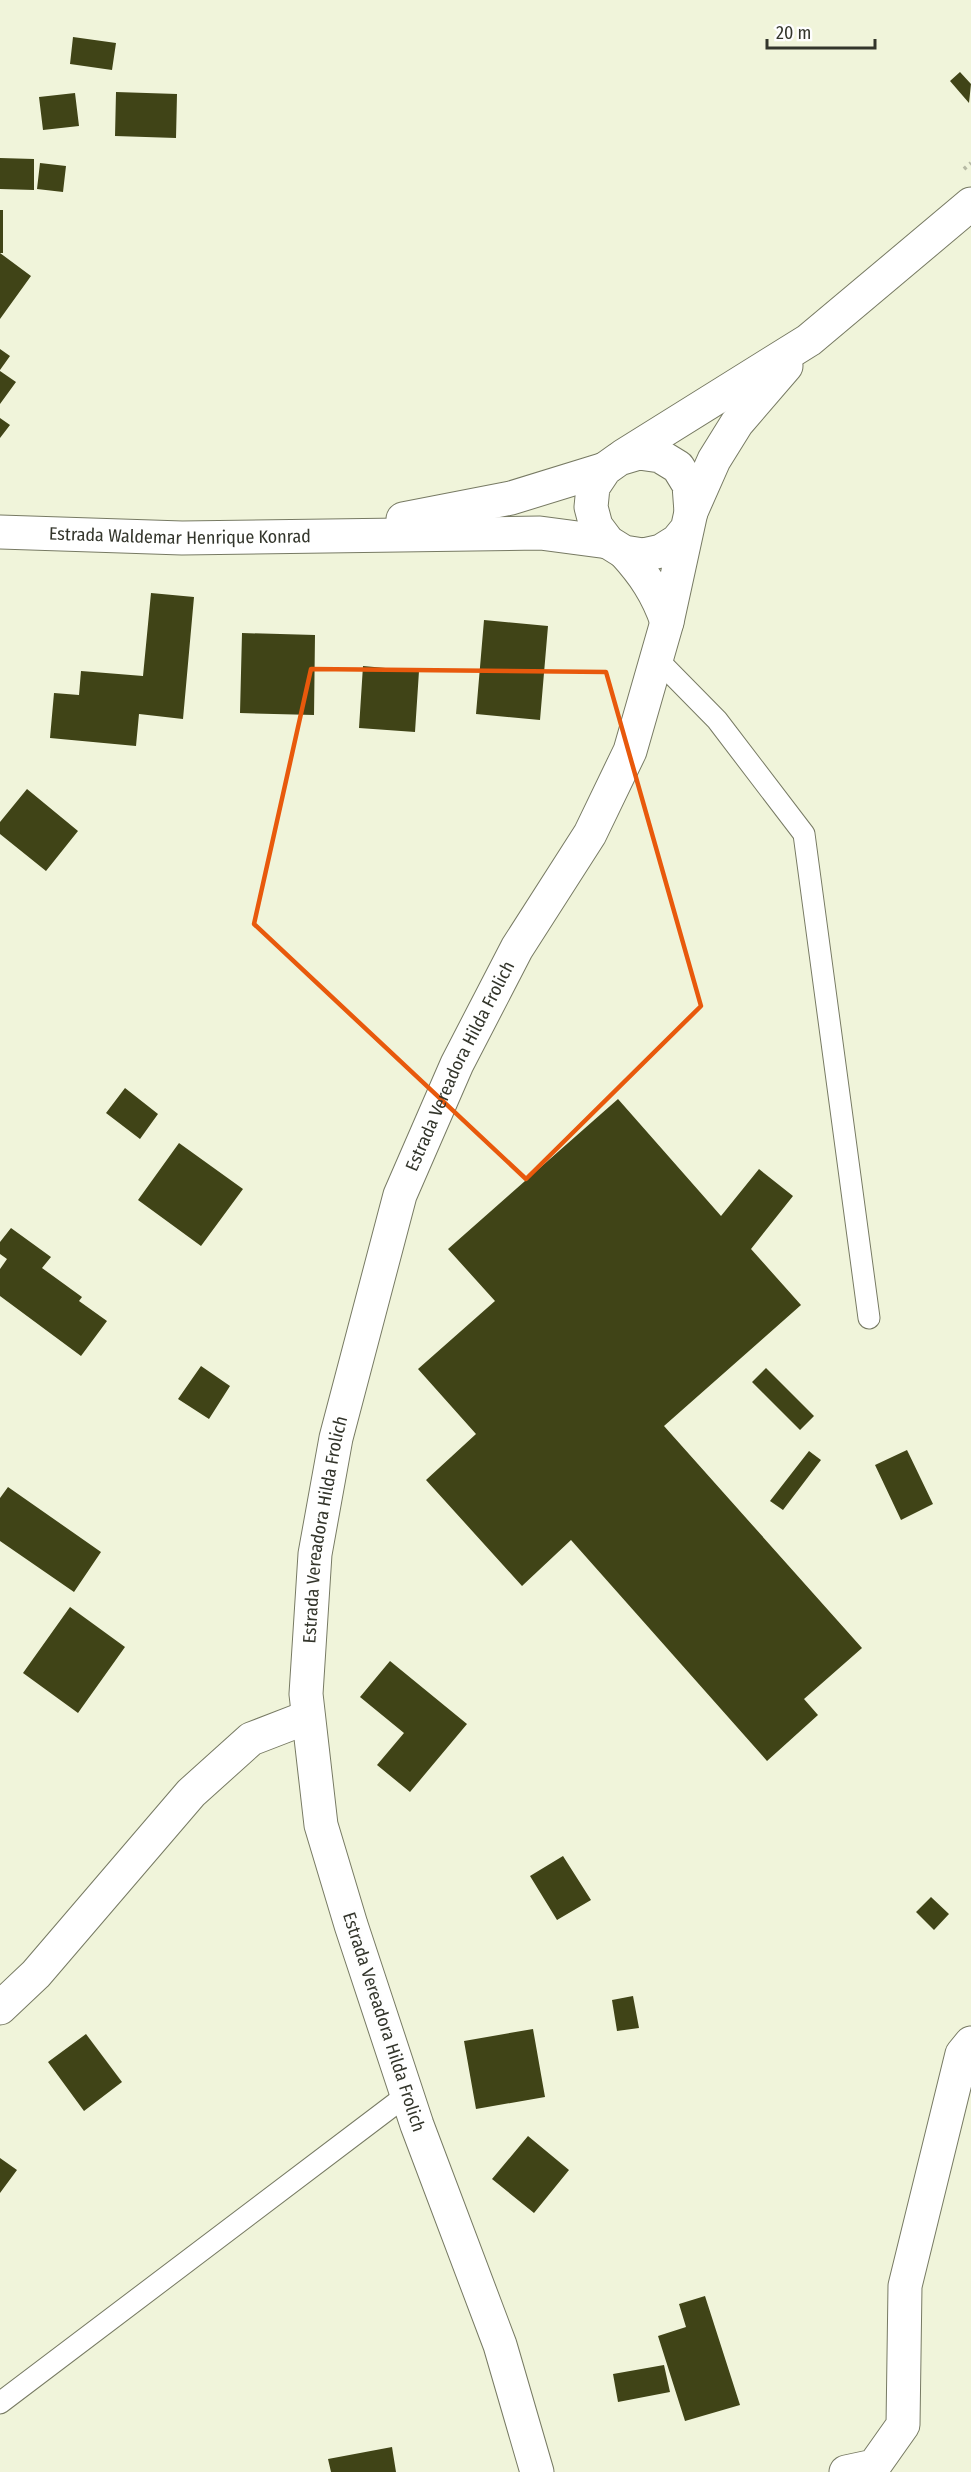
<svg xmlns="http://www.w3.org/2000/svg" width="971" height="2472" font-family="'Fira Sans Condensed',sans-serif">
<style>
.building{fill:#404417}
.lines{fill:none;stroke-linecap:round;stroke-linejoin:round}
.lane-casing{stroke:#777a63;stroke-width:23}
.street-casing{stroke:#777a63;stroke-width:35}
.secondary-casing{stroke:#777a63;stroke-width:35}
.path{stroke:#b6b9a4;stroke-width:4;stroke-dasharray:3 4.5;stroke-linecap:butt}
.lane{stroke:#fff;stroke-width:21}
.street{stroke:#fff;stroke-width:33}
.secondary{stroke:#fff;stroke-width:33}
.marked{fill:none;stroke:#e8590c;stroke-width:4.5;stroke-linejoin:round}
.labels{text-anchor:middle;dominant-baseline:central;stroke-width:6;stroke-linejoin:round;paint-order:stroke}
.street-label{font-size:18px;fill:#33352b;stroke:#fefefe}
</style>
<rect width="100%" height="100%" fill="#f0f4da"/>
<path class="building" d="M73 37 116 43 112 70 70 64Z
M960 72 971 84 969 103 950 81Z
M116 92 177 94 176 138 115 136Z
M75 93 79 126 43 130 39 97Z
M0 158 34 159V190L0 189Z
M40 163 66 166 63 192 37 189Z
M0 210H3V253H0Z
M0 253 31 276 0 319Z
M0 349 10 356 0 370Z
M0 371 16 382 0 404Z
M0 418 10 425 0 438Z
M151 593 194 597 183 719 139 714 136 746 50 738 54 693 79 695 81 671 143 676Z
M484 620 548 626 540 720 476 714Z
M242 633 315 635 314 715 240 713Z
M363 666 419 671 415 732 359 728Z
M27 789 78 831 46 871 0 834V822Z
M125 1088 158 1114 140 1139 106 1113Z
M618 1099 721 1216 759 1169 793 1196 751 1249 801 1305 664 1426 862 1648 804 1699 818 1715 767 1761 571 1540 522 1586 426 1480 476 1434 418 1369 495 1301 448 1249Z
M179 1143 243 1189 201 1246 138 1200Z
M11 1228 51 1257 42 1268 82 1297 79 1301 107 1321 81 1356 0 1296V1269L7 1259 0 1254V1242Z
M201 1366 230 1386 209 1419 178 1399Z
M766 1368 814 1416 800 1430 752 1382Z
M907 1450 933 1504 901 1520 875 1465Z
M809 1451 821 1460 783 1510 770 1501Z
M8 1487 101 1552 74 1592 0 1541V1498Z
M70 1607 125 1647 78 1713 23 1673Z
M390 1661 467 1724 410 1792 377 1765 404 1733 360 1697Z
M563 1856 591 1900 557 1920 530 1876Z
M931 1897 949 1914 934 1930 916 1912Z
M633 1996 639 2028 617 2031 612 2000Z
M533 2029 545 2097 476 2109 464 2041Z
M86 2034 122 2082 84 2111 48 2062Z
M528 2136 569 2170 534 2213 492 2179Z
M0 2158 17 2170 0 2193Z
M705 2296 740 2405 685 2421 658 2336 686 2327 679 2304Z
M664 2365 670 2392 618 2402 613 2374Z
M392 2447 396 2472H331L328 2459Z"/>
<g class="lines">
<defs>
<path id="lane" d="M657 659 717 720 804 834 869 1318
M0 2403 408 2094"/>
<path id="street" d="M0 2008 36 1974 191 1793 251 1739 308 1717
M846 2472 874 2466 903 2425 905 2286 962 2054 971 2043"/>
<g id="secondary">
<path d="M623 456 809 340 971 204"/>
<path d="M691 512 714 460 737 423 786 366"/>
<path d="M403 519 511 498 605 469"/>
<path id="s1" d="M0 532 182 538 540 533 608 542"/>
<path d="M624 552C644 574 657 593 667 622"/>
<path id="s2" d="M537 2472 500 2345 417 2125 351 1925 321 1825 306 1694 315 1554 336 1438 400 1195 457 1064 517 948 590 834 630 751 667 622 691 512 689 485 678 467 660 456 639 453 619 459 605 469 593 487 591 507 596 526 608 542 624 552 643 555 661 551 677 541 686 530"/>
</g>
</defs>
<use href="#lane" class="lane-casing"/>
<use href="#street" class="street-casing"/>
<use href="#secondary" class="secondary-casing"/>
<path class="path" d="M964 169 971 163"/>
<use href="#lane" class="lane"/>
<use href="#street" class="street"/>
<use href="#secondary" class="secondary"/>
</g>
<path class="marked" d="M311 669 606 672 701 1006 526 1179 254 924Z"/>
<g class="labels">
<g class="street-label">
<text stroke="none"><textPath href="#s1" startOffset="180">Estrada Waldemar Henrique Konrad</textPath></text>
<text stroke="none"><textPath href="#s2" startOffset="1466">Estrada Vereadora Hilda Frolich</textPath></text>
<text stroke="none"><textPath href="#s2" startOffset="980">Estrada Vereadora Hilda Frolich</textPath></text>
<text transform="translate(384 2022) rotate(72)">Estrada Vereadora Hilda Frolich</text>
</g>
</g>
<path d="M767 39v9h108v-9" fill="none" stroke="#33352b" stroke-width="3"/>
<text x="776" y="39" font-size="18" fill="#33352b" stroke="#fefefe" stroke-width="4.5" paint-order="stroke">20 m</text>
</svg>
